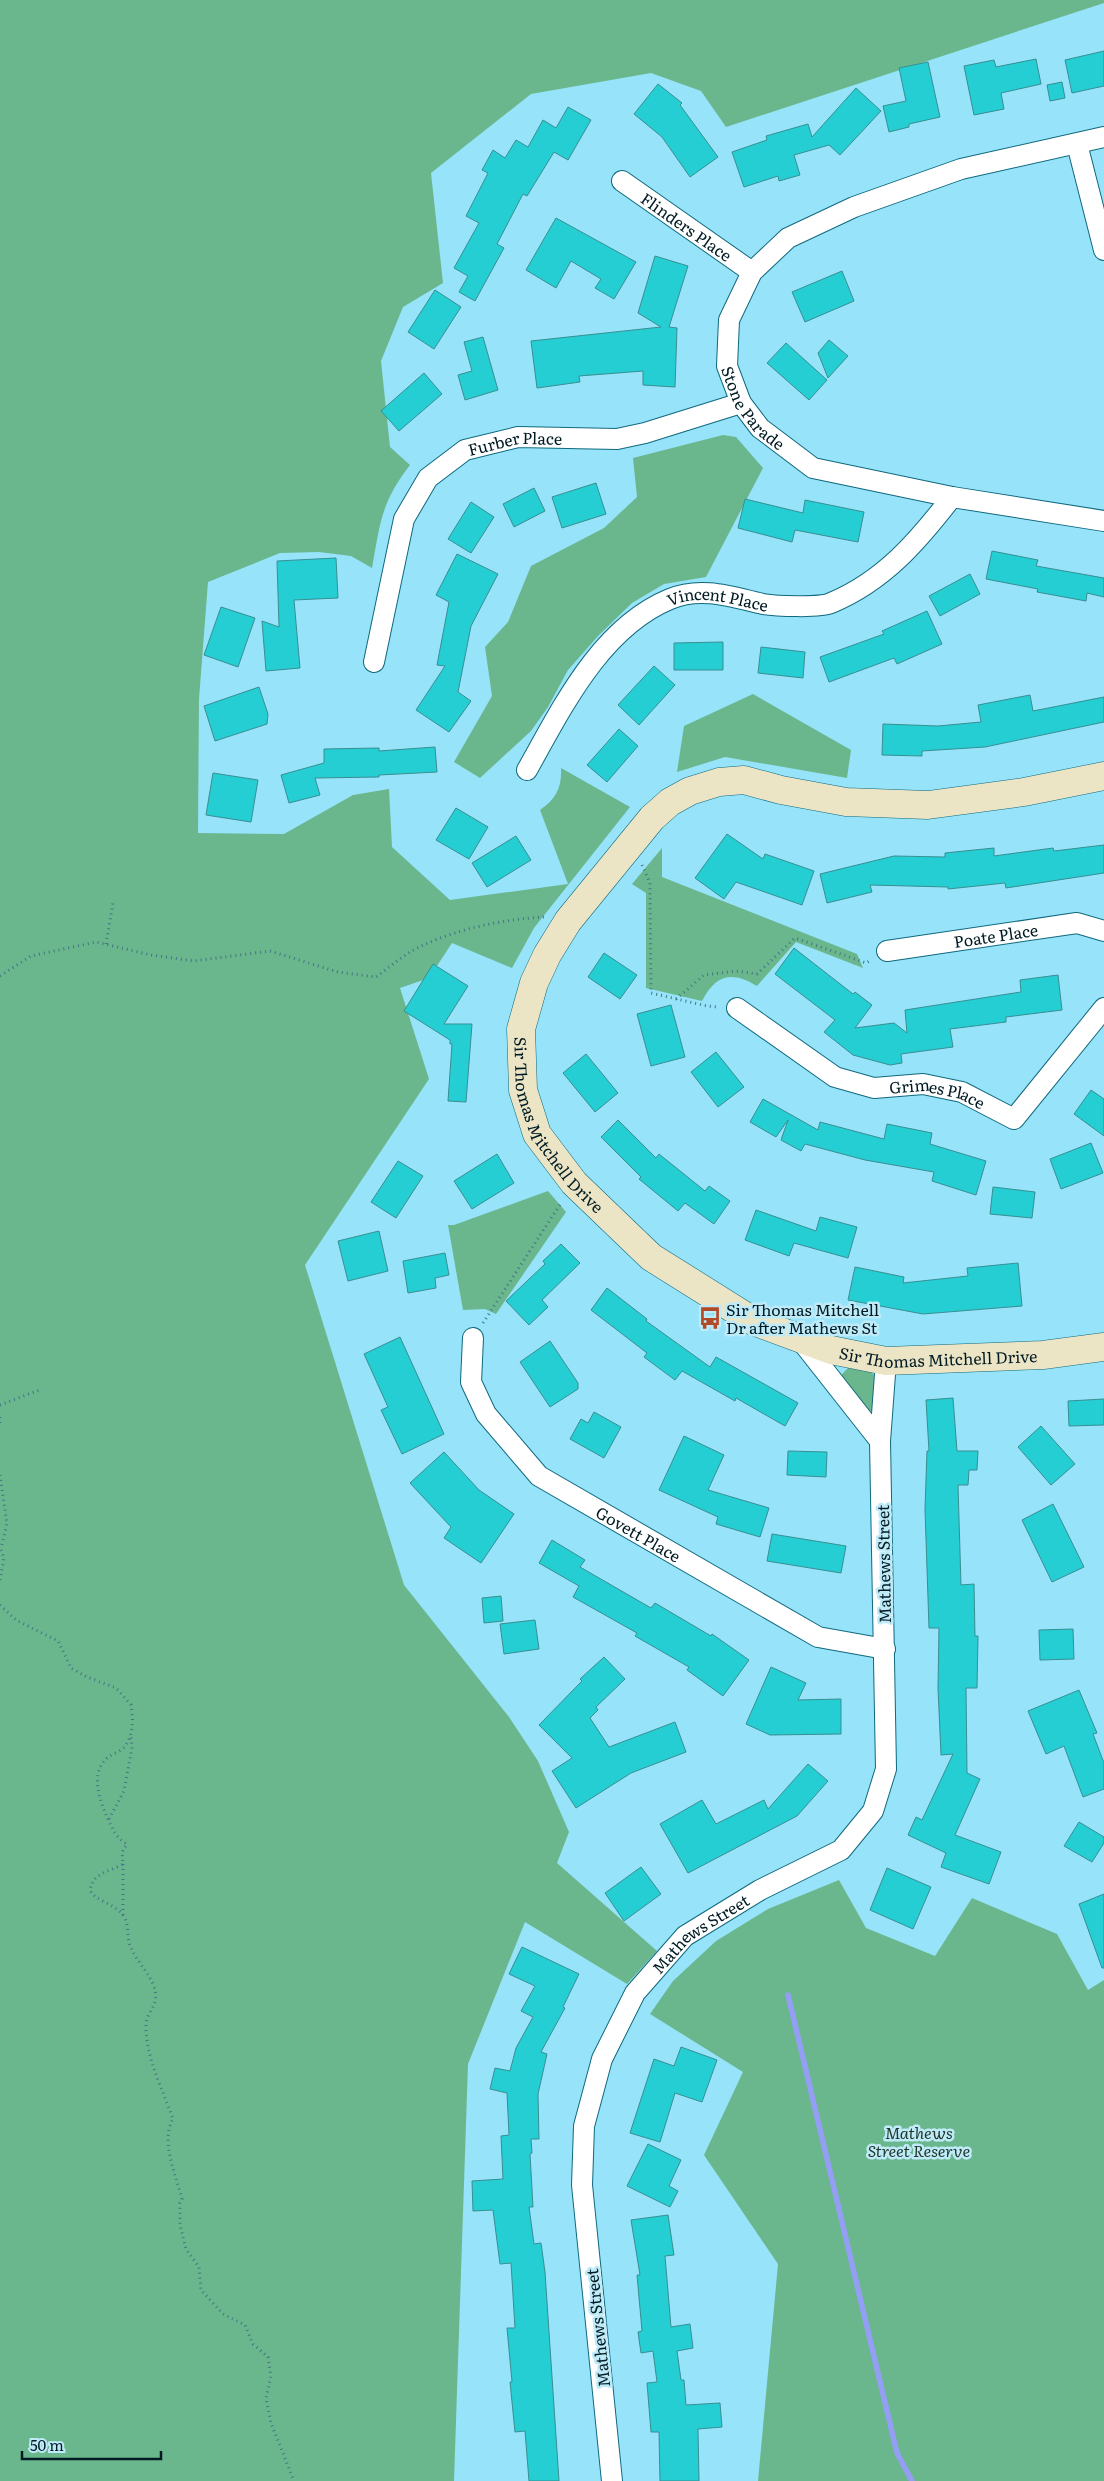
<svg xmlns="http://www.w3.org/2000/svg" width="1104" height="2481" font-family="Literata,serif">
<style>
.green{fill:#6bb78d}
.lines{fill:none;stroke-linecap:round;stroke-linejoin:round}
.stream{stroke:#959ef5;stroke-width:5.5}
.building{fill:#24ced3;stroke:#388f92}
.street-casing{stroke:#10697d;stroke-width:22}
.secondary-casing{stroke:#10697d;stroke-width:29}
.path{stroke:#447584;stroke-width:3;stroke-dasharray:1 4;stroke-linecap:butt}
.street{stroke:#fff;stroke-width:20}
.secondary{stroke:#ebe5c5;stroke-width:28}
.labels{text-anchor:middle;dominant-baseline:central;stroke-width:5;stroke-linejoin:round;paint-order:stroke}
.street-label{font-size:16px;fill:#001b23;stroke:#bfebf9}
.poi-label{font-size:16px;fill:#001b23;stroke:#bfebf9;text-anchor:start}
.park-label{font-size:16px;font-style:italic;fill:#1e3528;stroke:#bfebf9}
</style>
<rect width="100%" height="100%" fill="#96e3fa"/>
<path class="green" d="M0 0H1104V3L726 127 701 91 651 73 531 94 431 173 443 283 403 307 381 361 390 447 410 465C381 502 380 524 372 568L351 556 319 552 280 553 208 582 199 699 198 833 284 834 353 795 389 789 392 847 450 900 568 884 540 810C556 799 562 788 561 768L630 807 534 928 512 968 452 943 429 978 400 988 429 1079 305 1265 404 1585 509 1717 538 1761 569 1832 557 1863 657 1951 627 1984 525 1922 468 2064 454 2481H0Z
M723 435 736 437 763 468 706 577 664 584 632 603 599 635 568 670 548 707 531 731 480 778 454 762 492 696 485 647 508 622 531 566 604 528 637 497 633 458Z
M753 694 851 750 847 778 725 757 677 772 684 726Z
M662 848V877L857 954 863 968 796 942 757 986C732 971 716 974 702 1001L646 988V893L632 884Z
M548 1191 566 1212 496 1314 485 1309 463 1310 448 1225H454Z
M849 1367 870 1371 877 1378 875 1408 871 1411C860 1408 841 1387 841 1375Z
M839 1880 866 1928 935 1956 972 1898 1057 1934 1088 1990 1104 1980V2481H758L778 2264 704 2155 743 2072 650 2014 673 1981 716 1941 768 1909Z"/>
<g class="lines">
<path class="stream" d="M788 1995 897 2453 912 2481"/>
</g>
<path class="building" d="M1104 51V86L1072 93 1065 60Z
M1036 59 1041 84 1001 93 1004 109 974 115 964 66 994 60 996 67Z
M928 62 940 117 909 124V127L889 132 883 106 906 101 899 68Z
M1062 82 1065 98 1050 101 1047 85Z
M658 84 682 103 680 105 718 157 690 177 662 137 634 114Z
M856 88 881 111 840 155 829 145 794 155 800 175 779 181 778 176 744 187 732 152 767 140 766 136 808 124 812 137Z
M568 107 591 120 568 160 554 152 527 196 523 194 497 244 504 248 475 301 459 292 468 276 454 268 479 223 466 216 488 173 482 170 493 150 505 158 516 140 528 147 543 120 556 128Z
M556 218 636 262 614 299 595 288 601 279 571 261 556 288 526 270Z
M655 256 688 266 669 327 677 328 675 387 643 385V371L579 376 580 382 537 388 531 341 661 327 638 313Z
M842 271 854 301 805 322 792 292Z
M435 290 461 307 434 349 408 332Z
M483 337 498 390 465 400 458 375 472 371 464 342Z
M829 340 848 356 828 378 818 353Z
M786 343 827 380 809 400 767 363Z
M424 373 442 394 399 431 381 411Z
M596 483 606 514 562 528 552 497Z
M534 488 545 511 514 527 503 504Z
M745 499 803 513 805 500 864 512 858 542 795 530 792 542 738 528Z
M471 502 494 517 471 553 448 539Z
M992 551 1038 560 1036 566 1104 578V597L1087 593 1086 601 1037 592 1038 589 986 579Z
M457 554 498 574 471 626 458 692 471 701 449 732 416 710 445 666 437 665 449 602 436 595Z
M336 558 338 598 294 600 300 668 266 671 262 621 279 627 277 561Z
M970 574 980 594 940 616 929 596Z
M221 607 255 618 238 667 204 655Z
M927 611 942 644 897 664 894 658 829 682 820 657 884 634 882 631Z
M723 642V670H674V643Z
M761 647 805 652 803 678 758 673Z
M654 666 675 685 639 725 618 705Z
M259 687 268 714 267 724 215 741 204 706Z
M1030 695 1033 711 1104 697V722L985 747 922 751V756L882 755 883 724 938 726 981 722 978 705Z
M619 729 638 746 607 782 587 765Z
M435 747 437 772 379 775V777L315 778 320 795 289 803 281 775 324 763V749L379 748V751Z
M213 773 258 780 251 822 206 815Z
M456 808 488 827 469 859 436 840Z
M727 834 763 859 765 854 814 871 802 905 736 882 724 899 695 878Z
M516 836 531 860 487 887 472 863Z
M1104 845V873L1006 888 1005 883 948 889V887L870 885 872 892 827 903 820 874 894 856 945 857V853L994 848V856L1053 848 1054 851Z
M794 948 853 994 855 992 872 1005 855 1028 894 1023 907 1033 905 1010 1021 992 1020 980 1058 975 1062 1010 1006 1017V1022L950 1029 953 1047 901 1054 902 1063 890 1065 853 1055 824 1032 835 1020 775 974Z
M604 953 637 975 620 999 588 977Z
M433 964 468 986 444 1024H472L466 1102 448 1101 452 1044H450V1040L404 1011Z
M671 1005 685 1057 651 1066 637 1014Z
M716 1052 744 1087 718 1107 691 1072Z
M586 1054 618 1093 595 1112 563 1073Z
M1091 1090 1104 1099V1136L1074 1114Z
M763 1099 818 1130 820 1122 884 1139 887 1124 932 1133 930 1144 986 1161 976 1195 932 1181 934 1172 865 1160 805 1144 801 1151 781 1140 788 1120 776 1137 750 1122Z
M618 1120 656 1158 659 1154 705 1191 709 1186 730 1201 714 1224 685 1203 678 1211 639 1179 641 1177 601 1137Z
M1091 1143 1103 1173 1061 1189 1050 1159Z
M497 1154 514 1183 472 1209 454 1181Z
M398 1161 423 1176 396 1218 371 1202Z
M993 1187 1035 1192 1032 1218 990 1214Z
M756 1210 816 1231 820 1217 857 1227 848 1258 794 1243 789 1256 745 1240Z
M379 1231 388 1271 348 1281 338 1241Z
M561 1244 580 1263 542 1300 548 1307 529 1325 506 1301 545 1264 543 1261Z
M445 1253 449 1275 435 1278 436 1288 408 1293 403 1261Z
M1018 1263 1022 1306 923 1314 848 1300 855 1267 904 1277 903 1283 968 1276 967 1268Z
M607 1288 647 1319 646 1321 710 1367 716 1357 798 1403 785 1426 736 1398 735 1401 682 1371 675 1380 644 1357 647 1353 591 1310Z
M400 1337 444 1434 402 1454 381 1410 388 1407 364 1354Z
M550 1341 578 1383V1389L550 1407 520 1362Z
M953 1398 957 1451H978L977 1470H969L968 1485H958L961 1585 974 1584 975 1636H978L977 1688H966L967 1773 980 1779 955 1835 1001 1852 989 1884 941 1867 946 1853 908 1835 916 1817 922 1820 953 1754 941 1755 938 1688 939 1628H929L925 1509 927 1451H929L926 1400Z
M1104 1399V1425L1069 1426 1068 1401Z
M594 1412 621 1427 604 1458 570 1439 581 1419 588 1423Z
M1041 1426 1075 1464 1051 1485 1018 1447Z
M684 1436 724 1455 708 1490 769 1508 760 1537 716 1524 718 1517 659 1490Z
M788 1451 827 1452 826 1477 787 1475Z
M444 1452 479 1490 514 1514 481 1563 444 1538 451 1527 410 1483Z
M1053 1504 1084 1567 1052 1582 1022 1520Z
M772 1534 846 1546 841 1573 767 1561Z
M552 1540 585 1560 580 1567 651 1608 655 1603 711 1636 712 1634 749 1660 723 1696 687 1670 689 1667 635 1636 637 1633 573 1597 579 1586 539 1563Z
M501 1596 503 1621 484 1623 482 1598Z
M535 1620 539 1649 504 1654 500 1624Z
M1073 1629 1074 1659 1040 1660 1039 1630Z
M604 1657 625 1679 596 1707 598 1710 590 1718 609 1747 675 1722 686 1752 631 1773 576 1808 552 1771 572 1758 539 1725 582 1681 580 1679Z
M771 1667 806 1683 798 1700 841 1699V1734L770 1735 746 1724Z
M1079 1690 1097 1733 1093 1734 1104 1763V1789L1083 1797 1064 1746 1046 1754 1028 1711Z
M808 1764 828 1781 797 1816 688 1873 660 1824 702 1800 716 1824 764 1800 768 1809Z
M1079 1822 1104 1837V1843L1092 1862 1064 1846Z
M641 1867 661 1894 624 1921 605 1893Z
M887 1868 931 1887 913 1929 870 1910Z
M1104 1894V1968H1102L1079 1904Z
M522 1947 579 1974 563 2007 565 2008 541 2052 547 2054 538 2094 539 2139H531L532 2153 530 2154 533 2207H529L534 2244 541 2243 545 2272 559 2481H529L525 2431 515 2432 510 2382H512L507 2328H515L511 2263 500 2264 493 2210 473 2211 472 2181 503 2179 501 2136 509 2135 507 2093 490 2089 495 2068 510 2071 516 2048 533 2017 521 2011 535 1986 509 1974Z
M681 2047 717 2060 702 2102 675 2093 660 2142 630 2133 654 2059 674 2066Z
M648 2144 681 2160 669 2186 678 2191 670 2207 627 2186Z
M668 2215 674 2255 665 2256 671 2327 690 2324 693 2348 677 2351 681 2380H684L686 2405 720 2403 722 2427 698 2429 699 2481H660L659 2432H651L647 2383 657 2382 653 2351 641 2353 638 2332 642 2331 637 2275H640L631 2220Z"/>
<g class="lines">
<defs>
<g id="street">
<path id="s1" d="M1104 137 961 169 854 207 788 238 752 272 729 320 727 366 741 403 760 428 813 468 952 497 1104 521"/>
<path d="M1077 144 1104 250"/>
<path id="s2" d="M622 181 752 272"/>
<path id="s3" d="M374 662 404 519 428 478 465 450 518 437 617 439 645 433 741 403"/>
<path id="s4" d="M527 770C562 708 600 628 670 599 701 586 732 597 763 604 775 606 820 608 831 603 884 581 918 541 952 497"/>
<path id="s5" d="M887 951 1077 923 1104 931"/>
<path id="s6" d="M737 1008 835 1077 874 1088 923 1084 962 1092 1014 1119 1104 1008"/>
<path id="s7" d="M473 1338 471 1382 486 1414 539 1476 818 1637 885 1649"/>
<path d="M799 1338 880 1441"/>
<path id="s8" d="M612 2481 582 2185 584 2126 602 2059 635 1993 685 1936 760 1890 841 1850 873 1811 886 1769 880 1441 886 1361"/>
</g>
<g id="secondary">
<path id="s9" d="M1104 776 1024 792 928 805 846 802 781 790 744 780 719 782 690 791 670 802 652 818 568 921 547 955 534 983 521 1029 523 1090 537 1134 574 1183 651 1257 753 1321 831 1350 886 1361 1043 1355 1104 1347"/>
</g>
</defs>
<use href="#street" class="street-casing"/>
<use href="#secondary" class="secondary-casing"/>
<path class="path" d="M642 865 650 883 651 993 707 1006 719 1007
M106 944 113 903
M0 976 31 956 96 942 151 955 194 961 270 951 338 972 376 977C386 970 396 961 407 954 444 931 502 919 545 917
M676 999 704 975 736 971 757 974 795 938 866 963 871 960
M483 1323 561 1203
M0 1405 42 1389
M0 1417V1425
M0 1475 7 1524 1 1548
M0 1580 4 1558 0 1547
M0 1605 16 1620 58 1641 71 1668 87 1677 116 1688 131 1705C133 1719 134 1734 125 1746 121 1752 111 1754 106 1759 90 1775 100 1800 107 1817 112 1828 116 1838 127 1844L122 1852 123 1864C111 1871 92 1873 90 1890 95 1901 115 1904 123 1915 130 1924 126 1938 131 1948 137 1961 147 1971 153 1984 162 2007 145 2010 146 2027 146 2058 163 2090 173 2119 160 2141 176 2175 182 2199L180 2203V2225L186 2249 199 2267 201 2290 223 2314 245 2325 253 2344 268 2357 271 2376 266 2398 271 2423 294 2481
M109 1819 124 1791 132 1748 131 1735
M123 1864V1915"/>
<use href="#street" class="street"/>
<use href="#secondary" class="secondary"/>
</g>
<defs>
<symbol id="bus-bare" viewBox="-9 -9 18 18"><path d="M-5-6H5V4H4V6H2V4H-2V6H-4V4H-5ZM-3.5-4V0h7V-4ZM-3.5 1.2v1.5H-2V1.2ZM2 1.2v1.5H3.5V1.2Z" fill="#b24a27" stroke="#bfebf9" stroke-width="2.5" paint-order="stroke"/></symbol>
</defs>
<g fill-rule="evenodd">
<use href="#bus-bare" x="694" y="1302" width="32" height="32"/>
</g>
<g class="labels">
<g class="street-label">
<text stroke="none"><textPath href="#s2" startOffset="79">Flinders Place</textPath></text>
<text stroke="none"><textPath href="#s1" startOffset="532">Stone Parade</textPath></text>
<text stroke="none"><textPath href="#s3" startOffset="291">Furber Place</textPath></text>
<text stroke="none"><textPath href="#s4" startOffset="276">Vincent Place</textPath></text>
<text stroke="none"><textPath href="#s5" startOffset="110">Poate Place</textPath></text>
<text stroke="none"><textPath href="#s6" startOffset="225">Grimes Place</textPath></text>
<text stroke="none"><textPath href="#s9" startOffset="826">Sir Thomas Mitchell Drive</textPath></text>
<text stroke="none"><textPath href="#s9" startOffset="1306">Sir Thomas Mitchell Drive</textPath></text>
<text stroke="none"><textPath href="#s7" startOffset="276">Govett Place</textPath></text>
<text transform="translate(883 1564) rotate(-91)">Mathews Street</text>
<text stroke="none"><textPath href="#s8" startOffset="589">Mathews Street</textPath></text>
<text transform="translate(597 2328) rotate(-96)">Mathews Street</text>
</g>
<g class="poi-label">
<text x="726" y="1309">Sir Thomas Mitchell<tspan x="726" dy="18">Dr after Mathews St</tspan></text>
</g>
<g class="park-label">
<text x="919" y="2132">Mathews<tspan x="919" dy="18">Street Reserve</tspan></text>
</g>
</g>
<path d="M22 2451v8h139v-8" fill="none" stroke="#001b23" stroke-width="2.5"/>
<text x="30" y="2451" font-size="15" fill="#001b23" stroke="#bfebf9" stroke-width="4" paint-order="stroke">50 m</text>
</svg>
